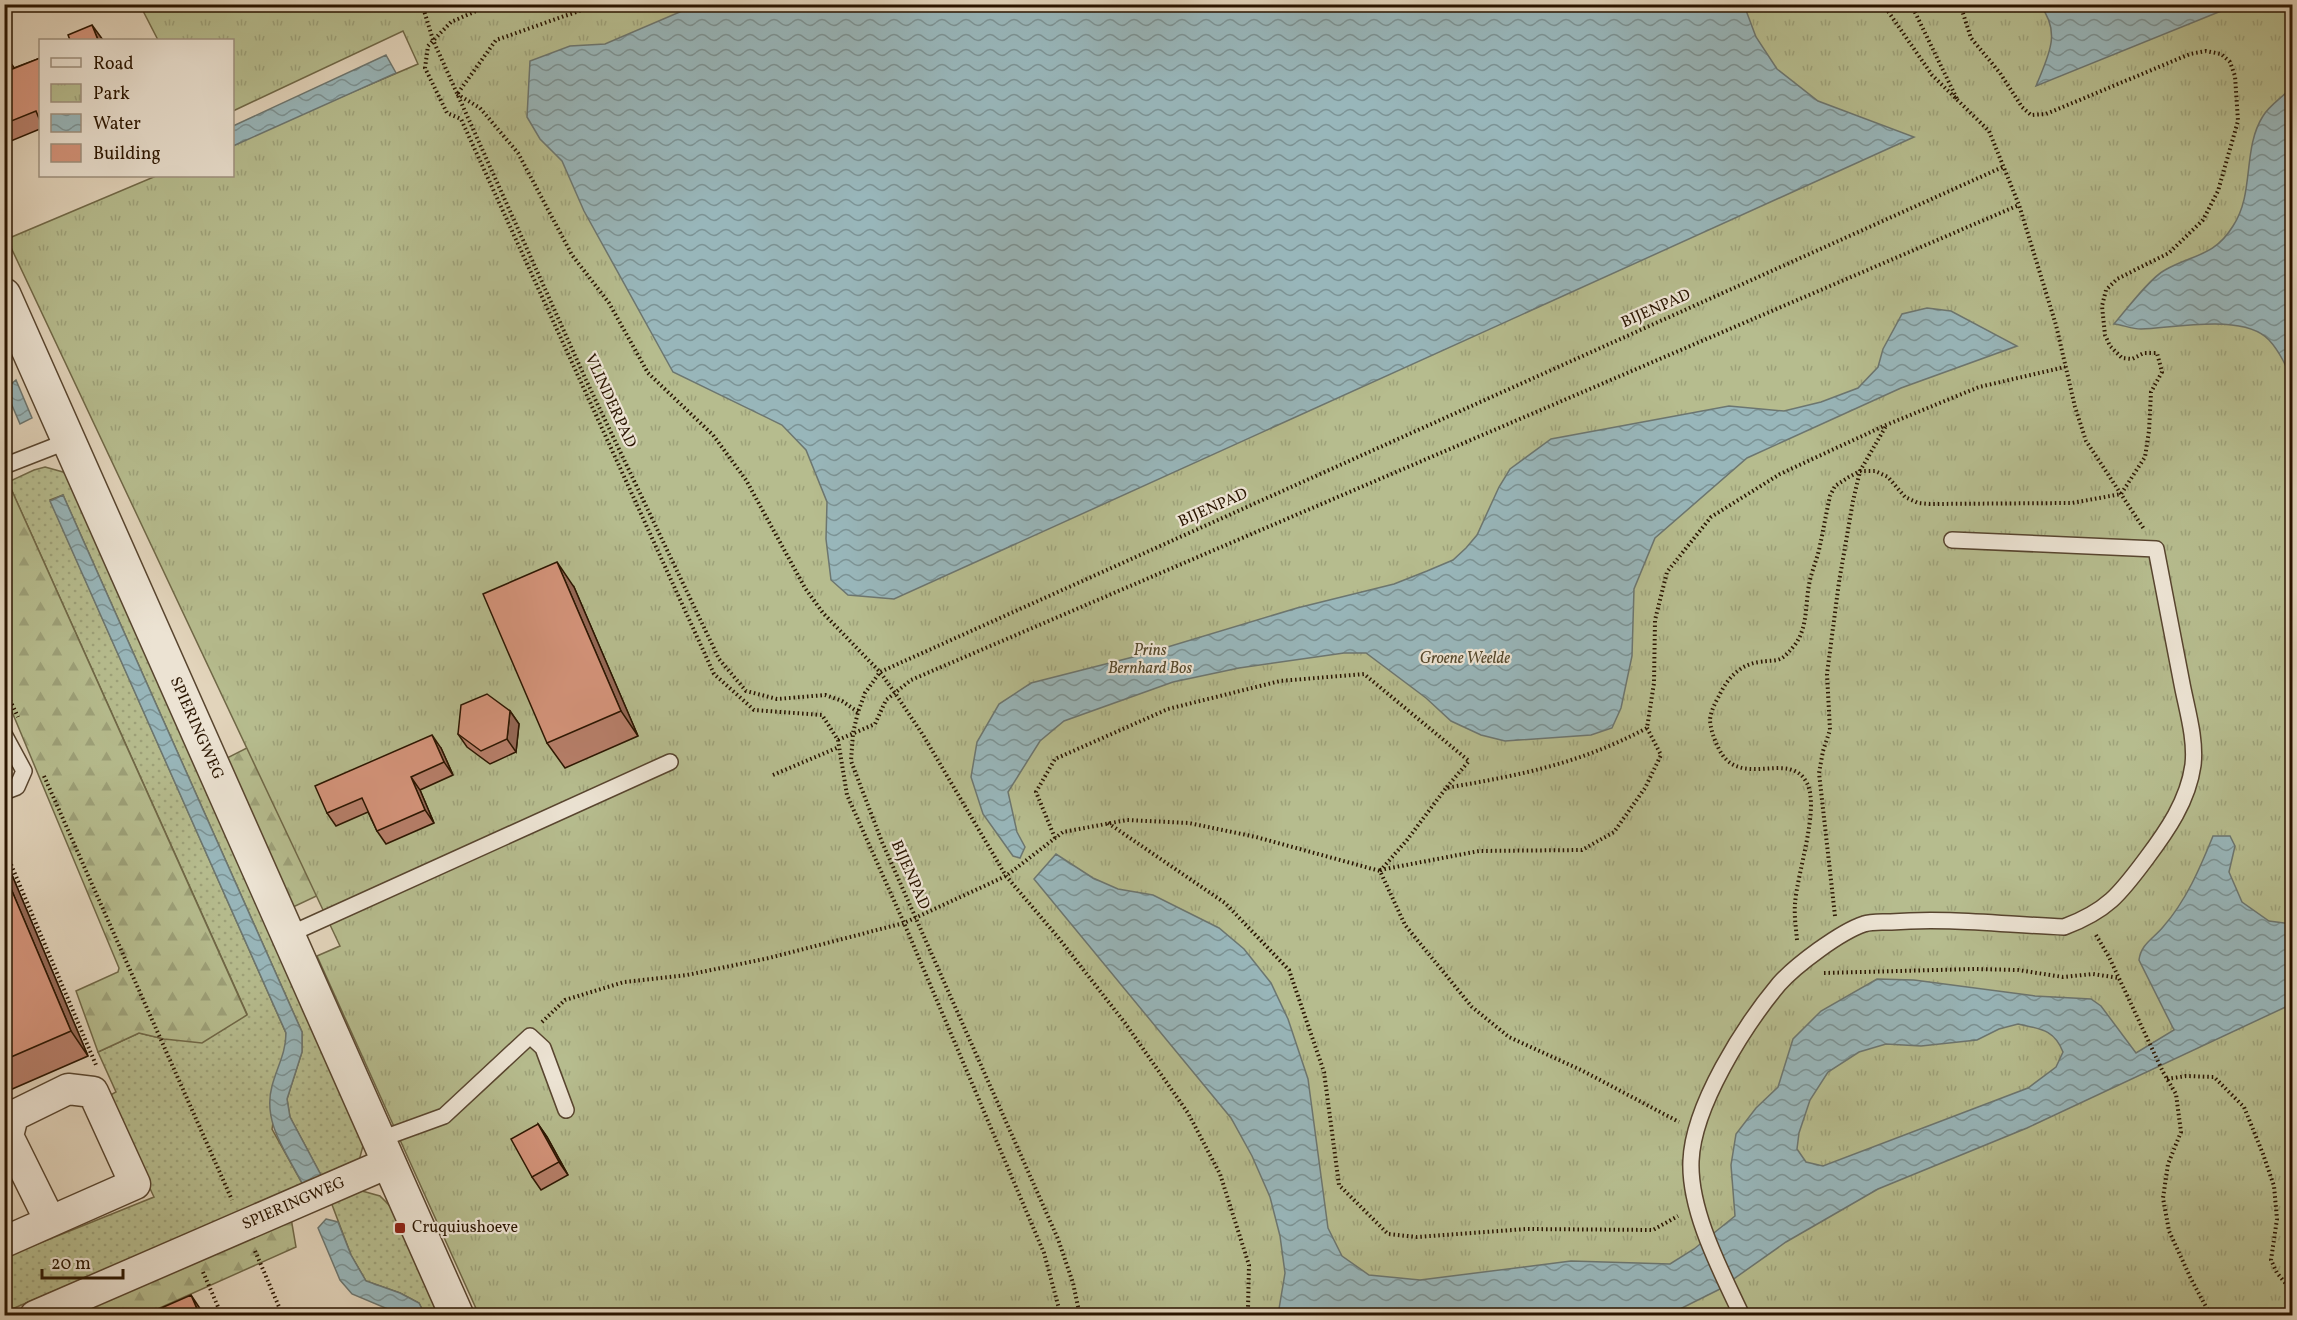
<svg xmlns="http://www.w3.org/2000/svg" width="2297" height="1320" font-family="Vollkorn,serif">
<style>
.grass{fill:url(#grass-dots);stroke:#706847;stroke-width:1.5}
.forest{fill:url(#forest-firs);stroke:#706847;stroke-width:1.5}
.park{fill:url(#park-tufts);stroke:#706847;stroke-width:1.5}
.water{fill:url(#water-waves);stroke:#6c7670;stroke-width:1.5;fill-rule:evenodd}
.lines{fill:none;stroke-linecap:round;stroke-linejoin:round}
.service-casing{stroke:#58452f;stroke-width:18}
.minor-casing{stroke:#58452f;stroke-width:33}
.tertiary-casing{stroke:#58452f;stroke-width:36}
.path{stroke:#2a1500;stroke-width:4;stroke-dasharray:1.5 3;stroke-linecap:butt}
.service{stroke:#ece3d3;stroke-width:15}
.minor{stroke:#ece3d3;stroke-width:30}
.tertiary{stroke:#ece3d3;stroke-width:33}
.wall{fill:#b77f6a;stroke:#2a1500;stroke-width:1.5}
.shaded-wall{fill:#956856;stroke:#2a1500;stroke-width:1.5}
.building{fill:#d5947b;stroke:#2a1500;stroke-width:1.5}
.poi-dot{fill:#8f2418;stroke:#ece3d3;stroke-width:2}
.labels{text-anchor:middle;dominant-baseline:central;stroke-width:4.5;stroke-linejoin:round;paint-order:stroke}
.street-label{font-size:16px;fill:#2a1500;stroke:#ece3d3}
.park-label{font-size:16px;font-style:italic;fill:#54472b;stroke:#ece3d3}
.poi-label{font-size:16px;fill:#2a1500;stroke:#ece3d3;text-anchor:start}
</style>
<defs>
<pattern id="grass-dots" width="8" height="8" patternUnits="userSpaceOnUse" patternTransform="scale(1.5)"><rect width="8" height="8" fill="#b6bc8e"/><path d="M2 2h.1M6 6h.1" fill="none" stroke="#9da179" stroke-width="1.8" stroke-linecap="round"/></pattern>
<pattern id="forest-firs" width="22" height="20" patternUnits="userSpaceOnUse" patternTransform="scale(1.5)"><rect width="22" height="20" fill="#b6bc8e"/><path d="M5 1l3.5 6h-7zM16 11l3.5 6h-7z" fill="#9da179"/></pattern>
<pattern id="park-tufts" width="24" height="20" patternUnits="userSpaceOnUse" patternTransform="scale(1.5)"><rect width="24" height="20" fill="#b6bc8e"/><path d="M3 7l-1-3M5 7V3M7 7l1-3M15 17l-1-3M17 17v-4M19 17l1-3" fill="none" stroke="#9da179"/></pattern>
<pattern id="water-waves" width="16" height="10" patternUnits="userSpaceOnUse" patternTransform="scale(1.5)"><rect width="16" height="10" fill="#98b6ba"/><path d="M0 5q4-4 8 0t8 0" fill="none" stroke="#7c9395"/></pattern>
</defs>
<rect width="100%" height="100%" fill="#e2d4bb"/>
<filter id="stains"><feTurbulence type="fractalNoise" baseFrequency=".00333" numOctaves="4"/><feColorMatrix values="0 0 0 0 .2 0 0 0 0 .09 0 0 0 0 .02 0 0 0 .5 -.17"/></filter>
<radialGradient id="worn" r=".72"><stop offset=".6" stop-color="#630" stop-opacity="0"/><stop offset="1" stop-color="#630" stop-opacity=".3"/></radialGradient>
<path class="grass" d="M45 467 63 472 75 481 365 1138 359 1161 322 1177 290 1117 287 1099 302 1052V1032L63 495 50 500 286 1033V1049L272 1129 303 1185 5 1312V1257L154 1197 107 1097 116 1092 98 1052 139 1033 164 1039 247 1014 8 482 34 470Z
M362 1191 380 1196 393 1209 444 1315H425L419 1303 400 1293 366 1281 351 1255 331 1202 346 1194Z"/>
<path class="forest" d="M8 482 247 1015 202 1043 164 1039 139 1033 98 1052 76 991 118 972 119 968 5 695 4 483Z
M362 690 342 884 291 908 225 759Z
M291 1218 296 1247 144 1315 63 1316Z"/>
<path class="park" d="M140 5H2292V1315H479L317 956 340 946 7 239 156 176H232L233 143 418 64 403 31 233 111 232 40H158Z"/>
<path class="water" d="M1744 5 1756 37 1777 69 1818 101 1914 137 894 599 848 595 831 580 826 539 827 502 806 450 782 425 673 372 584 211 562 161 540 139 527 117 530 61 570 46 605 44 696 5Z
M2040 5H2236L2036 86C2048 56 2062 33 2040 5Z
M386 55 396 73 233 146V126Z
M2289 90 2292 97V380C2286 366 2280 352 2269 340 2244 313 2174 328 2141 329 2132 329 2123 325 2114 324 2126 310 2150 278 2165 270 2193 254 2214 257 2233 226 2255 193 2242 149 2263 116 2269 106 2281 98 2289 90Z
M1927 308 1951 311 2017 346 1901 388 1747 458 1655 538 1634 589 1632 656 1621 708 1612 728 1591 735 1505 741 1481 735 1451 721 1426 698 1366 653H1344L1239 668 1173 682 1064 721 1040 741 1008 792 1017 832 1025 847 1020 858 1013 856 983 814 971 777 977 742 999 704 1031 683 1141 655 1297 608 1394 584 1427 571 1453 560 1466 548 1477 535 1499 487 1510 469 1551 439 1729 406 1784 411 1821 402 1858 388 1878 367 1883 349 1902 314Z
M16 380 32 418 20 424 5 389Z
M63 495 302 1032V1052L287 1099 290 1117 322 1177 303 1185C287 1153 262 1123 272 1086 277 1067 286 1053 286 1033L50 501Z
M2213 836H2230L2235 846 2229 872 2242 902 2269 921 2292 924V1004L2027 1128 1878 1189 1786 1242 1718 1290 1668 1315H1278L1285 1273 1280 1236 1270 1197 1252 1156 1231 1118 1034 879 1056 854 1093 878 1118 889 1153 895 1219 928 1244 949 1271 983 1288 1019 1308 1079 1328 1228 1342 1256 1369 1275 1420 1280 1571 1261 1670 1264 1694 1249 1735 1216 1731 1165 1736 1134 1756 1108 1778 1087 1793 1039 1821 1011 1877 979 1914 980 2035 996 2091 999 2101 1006 2136 1053 2174 1030 2139 960C2141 944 2153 939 2163 927 2186 901 2200 868 2213 836ZM2018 1024C2040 1029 2054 1029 2063 1052L2056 1067 2028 1088 1823 1166 1806 1162 1797 1149 1799 1133 1810 1100 1828 1072 1859 1052 1886 1044 1921 1046 1977 1040 1999 1029Z
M326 1219 338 1222 351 1255 366 1281 400 1293 419 1303 425 1315H402L352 1294 340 1280 318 1228Z"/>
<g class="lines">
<defs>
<path id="service" d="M4 466 68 441
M4 734 24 771 17 787 4 792
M288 935 670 762
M378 1140 444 1116 530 1036 543 1048 566 1110
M1742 1316C1721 1271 1689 1211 1691 1161 1693 1106 1744 1026 1779 984 1796 965 1840 932 1864 924 1872 921 1883 922 1891 922 1946 917 2008 925 2064 927 2107 911 2120 894 2146 859 2167 831 2188 801 2193 765 2196 739 2187 710 2182 684 2173 639 2165 594 2156 549L1952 540"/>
<g id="minor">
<path d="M4 1242 135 1184 93 1092 68 1089 13 1116 8 1136 50 1221"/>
<path id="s1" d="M35 1316 388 1163"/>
</g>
<g id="tertiary">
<path id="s2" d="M4 295 457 1316"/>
</g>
</defs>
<use href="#service" class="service-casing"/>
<use href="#minor" class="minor-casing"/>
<use href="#tertiary" class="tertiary-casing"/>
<path class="path" d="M386 4 394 8 400 4
M422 4 433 40 586 380 719 659 746 691 777 699 825 695 842 701 858 712
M492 4 451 22 428 46 425 68 447 113 461 119 714 674 754 710 822 715 838 740 847 795 904 923 1044 1253 1061 1316
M1883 4 1932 75 1989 131 2019 205 2056 325 2075 407 2086 441 2144 529
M1911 4 1957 99
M458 93 496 40 599 4
M457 94 480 108 518 153 572 255 609 303 648 373 713 435 746 480 805 588 823 613 880 672 895 693 923 735 1006 876 1057 936 1125 1023 1188 1113 1220 1174 1249 1265 1248 1309 1243 1316
M4 688 18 717
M838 740 875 724 886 700 911 680 2019 205
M773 775 839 747
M44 776 232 1200
M1108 823 1225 903 1289 970 1324 1072 1339 1185 1388 1234 1417 1237 1526 1229 1653 1230 1678 1216
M1055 838 1036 792 1055 759 1168 709 1280 681 1364 674 1469 761 1446 788
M4 848 96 1065
M1380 870 1479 851 1582 850 1614 832 1645 788 1661 755 1647 728
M1380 871 1407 840 1446 788C1520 775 1579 764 1647 728L1654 683 1655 620 1667 572 1711 517 1780 474 1886 425 1979 387 2065 367
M1835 916 1819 773 1823 751 1830 730 1827 674 1839 582 1853 501 1860 471 1886 426
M2096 935 2109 957 2163 1072 2176 1094 2181 1132 2168 1164 2163 1198 2169 1231 2191 1279 2211 1316
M1797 940C1796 928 1794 915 1795 904 1797 873 1820 809 1807 783 1789 748 1738 792 1718 747 1714 739 1711 730 1710 721 1710 713 1715 703 1719 696 1727 679 1739 665 1759 662 1779 659 1779 664 1794 646 1808 628 1805 606 1809 585 1811 573 1816 562 1819 550 1823 532 1826 514 1830 496L1835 486 1849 477 1860 471H1875L1888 477 1905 497 1918 503 1930 504 2072 503 2121 494 2145 457 2149 431 2151 392 2162 372 2157 353H2144L2132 359 2122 358 2110 346 2105 335 2102 306 2106 290 2117 279 2169 253 2203 220 2218 191 2238 121 2235 76 2230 62 2221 54 2206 51 2190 54 2046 114 2031 115 2022 107 2000 73 1971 38 1960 4
M1824 973 1974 969 2018 970 2063 977 2093 974 2119 978
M542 1022 565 1000 624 982 687 975 769 958 904 923 1006 876 1063 832 1127 820 1189 823 1256 837 1380 871 1405 925 1472 1007 1509 1037 1583 1071 1679 1122
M2167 1079 2186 1076 2214 1077 2244 1107 2263 1154 2274 1186 2277 1219 2271 1260 2277 1273 2292 1291
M255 1251 283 1316
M203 1272 222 1316
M1080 1316 1073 1283 1058 1239 882 842 851 761 853 733 858 712 865 693 880 672 2005 166"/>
<use href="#service" class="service"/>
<use href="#minor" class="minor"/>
<use href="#tertiary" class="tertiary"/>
</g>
<path class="wall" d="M4 54 14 68 40 58V129L11 141 4 137Z
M574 587 638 736 565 768 547 743Z
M510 711 519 724 516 752 490 764 467 747 458 734Z
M441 748 453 775 420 790 434 823 386 844 377 831 368 812 336 826 327 813Z
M4 856 88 1056 10 1090 11 1093 4 1096Z
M538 1124 547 1137 568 1175 541 1190 532 1177Z"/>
<path class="shaded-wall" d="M92 25 103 40H98Z
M4 54 15 69 10 70Z
M557 562 574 587 638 736 621 711Z
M510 711 519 724 516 752 507 739Z
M432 735 441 748 453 775 444 762Z
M411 777 420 790 434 823 425 810Z
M4 856 88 1056 71 1031 4 872Z
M538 1124 547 1137 568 1175 559 1162Z
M191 1295 205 1316H200Z"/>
<path class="building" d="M92 25 98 40H70L68 35Z
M4 55 10 70 40 58V121L36 111 4 124Z
M557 562 621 711 547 743 483 594Z
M487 694 510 711 507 739 481 751 458 734 461 705Z
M432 735 444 762 411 777 425 810 377 831 362 798 327 813 315 786Z
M4 872 71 1031 4 1060Z
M538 1124 559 1162 532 1177 511 1139Z
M191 1295 200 1316H143Z"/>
<rect class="poi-dot" x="394" y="1222" width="12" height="12" rx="3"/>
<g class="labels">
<g class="street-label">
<text transform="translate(1656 309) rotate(-24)">BIJENPAD</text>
<text transform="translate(610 401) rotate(65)">VLINDERPAD</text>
<text transform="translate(1213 508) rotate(-24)">BIJENPAD</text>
<text stroke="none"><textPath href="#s2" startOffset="474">SPIERINGWEG</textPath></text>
<text transform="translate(910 875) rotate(66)">BIJENPAD</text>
<text stroke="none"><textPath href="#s1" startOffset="282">SPIERINGWEG</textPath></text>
</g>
<g class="park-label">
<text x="1150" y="651">Prins<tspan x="1150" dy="18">Bernhard Bos</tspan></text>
<text x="1465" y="659">Groene Weelde</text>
</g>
<g class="poi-label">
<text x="412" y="1228">Cruquiushoeve</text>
</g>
</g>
<rect width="2297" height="1320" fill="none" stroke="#e2d4bb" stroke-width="24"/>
<rect x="6" y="6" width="2285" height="1308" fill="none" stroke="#2a1500" stroke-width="3"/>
<rect x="12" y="12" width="2273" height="1296" fill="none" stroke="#2a1500" stroke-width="1.5"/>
<rect x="39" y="39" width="195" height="138" fill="#ece3d3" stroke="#9e917f" stroke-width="1.5"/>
<rect x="51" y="58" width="30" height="9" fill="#ece3d3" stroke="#9e917f" stroke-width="1.5"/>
<text x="93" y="69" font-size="18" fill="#2a1500">Road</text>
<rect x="51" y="84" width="30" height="18" fill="url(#park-tufts)" stroke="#9e917f" stroke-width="1.5"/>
<text x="93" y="99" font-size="18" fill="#2a1500">Park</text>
<rect x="51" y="114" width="30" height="18" fill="url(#water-waves)" stroke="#9e917f" stroke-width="1.5"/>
<text x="93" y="129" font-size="18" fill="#2a1500">Water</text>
<rect x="51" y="144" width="30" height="18" fill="#d5947b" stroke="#9e917f" stroke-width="1.5"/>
<text x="93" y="159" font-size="18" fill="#2a1500">Building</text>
<path d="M42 1269v9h81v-9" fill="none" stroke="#2a1500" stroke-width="3"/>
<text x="51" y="1269" font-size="18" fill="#2a1500" stroke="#ece3d3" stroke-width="4.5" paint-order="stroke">20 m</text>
<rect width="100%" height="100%" filter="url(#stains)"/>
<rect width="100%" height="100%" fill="url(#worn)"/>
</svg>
